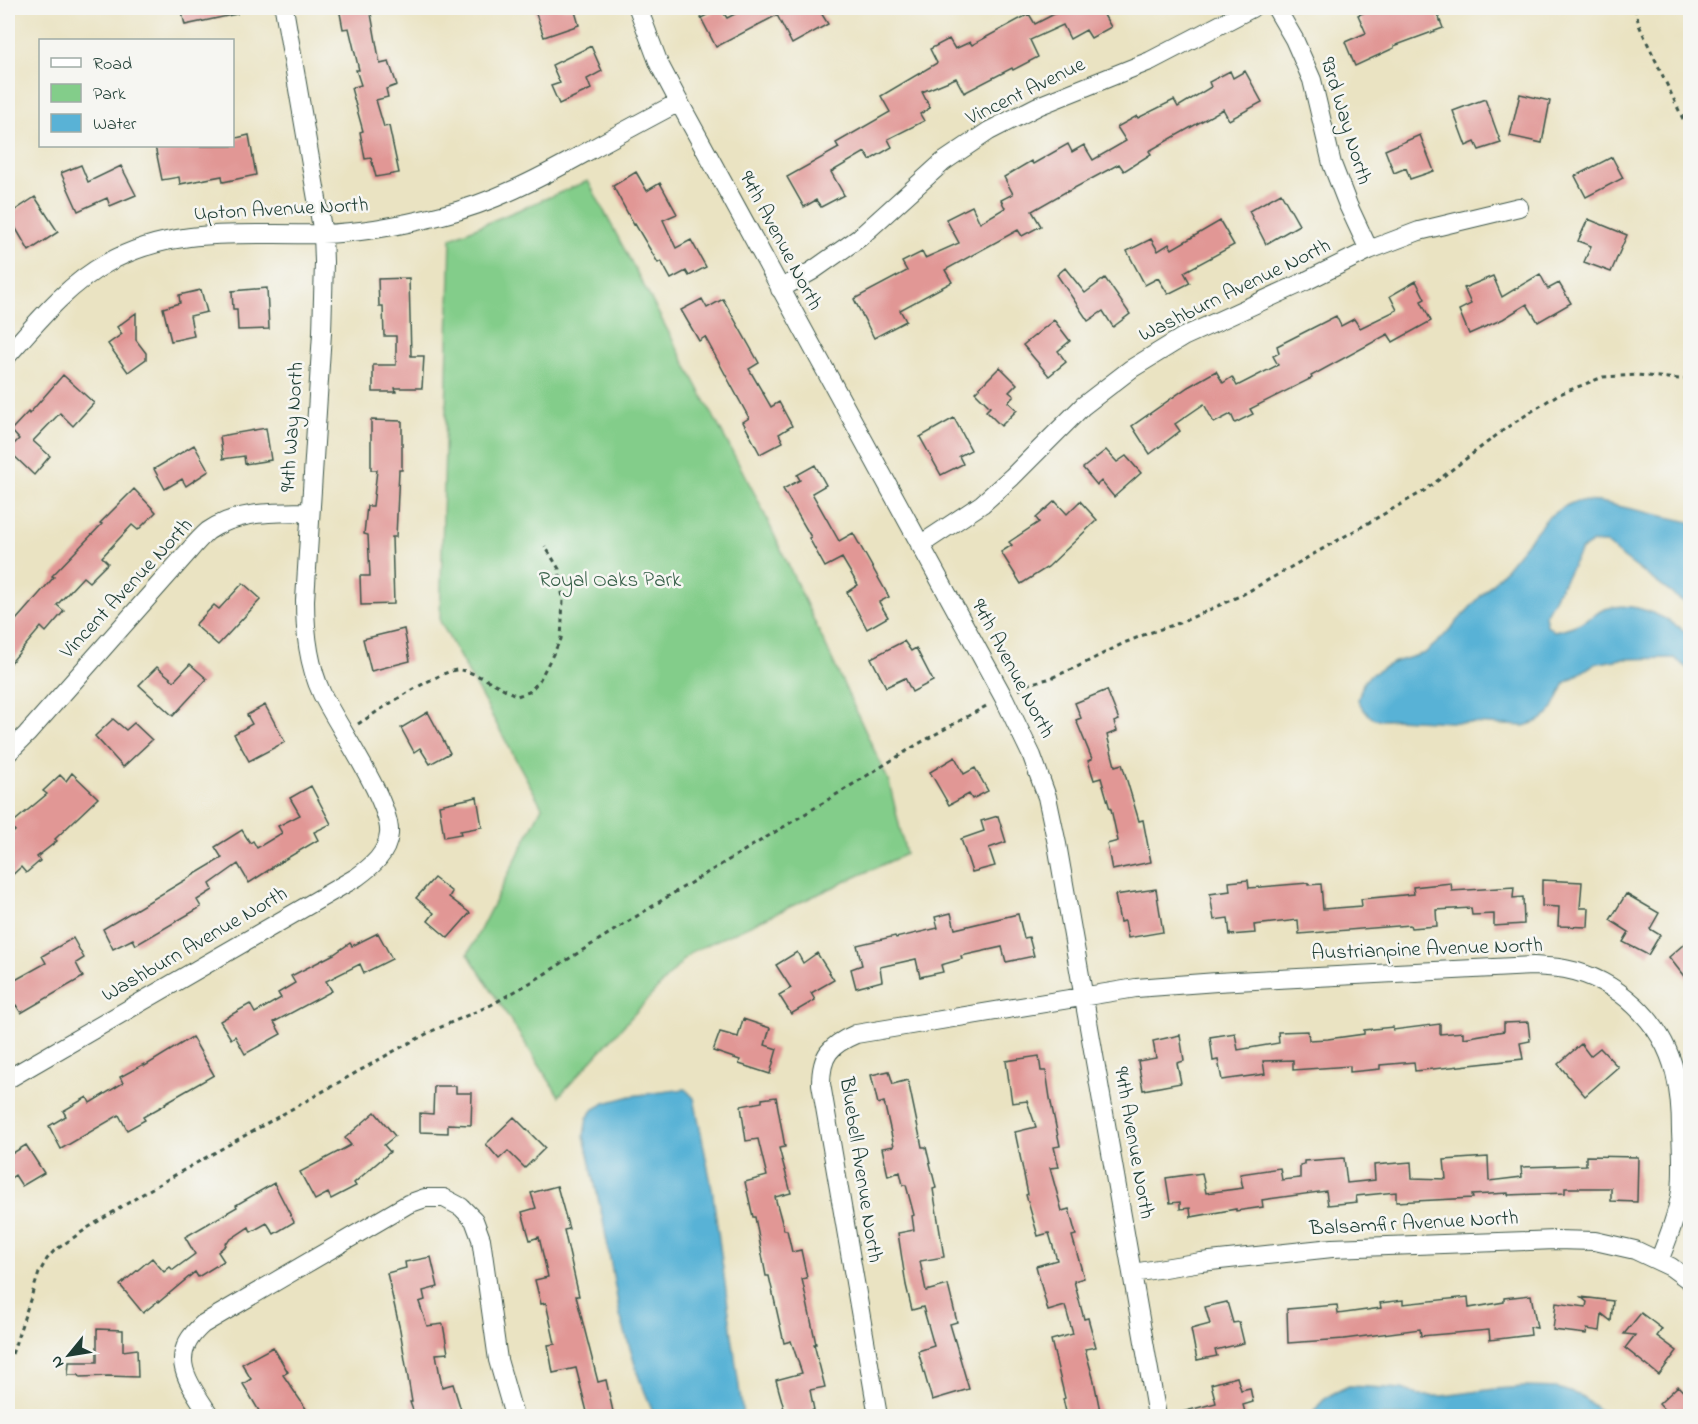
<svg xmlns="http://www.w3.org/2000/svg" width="1698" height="1424" font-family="'Indie Flower',sans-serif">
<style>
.green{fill:#83cd8a;stroke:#51855f;stroke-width:1.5}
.water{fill:#59b2d6;stroke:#3c7885;stroke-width:1.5}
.building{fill:#e19795}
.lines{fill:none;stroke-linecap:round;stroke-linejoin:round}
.minor-casing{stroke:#3d5649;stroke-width:20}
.path{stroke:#3d5649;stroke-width:3;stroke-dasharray:4.5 4.5;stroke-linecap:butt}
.minor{stroke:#fff;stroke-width:18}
.labels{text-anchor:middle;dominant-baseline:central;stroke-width:5;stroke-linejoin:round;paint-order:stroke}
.street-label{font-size:21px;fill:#1f3d34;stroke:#f6f6f2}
.park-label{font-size:21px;fill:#38614a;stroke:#f6f6f2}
</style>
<rect width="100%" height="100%" fill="#f6f6f2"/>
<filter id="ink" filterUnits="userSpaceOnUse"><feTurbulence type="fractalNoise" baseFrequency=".0167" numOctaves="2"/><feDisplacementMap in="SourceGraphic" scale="12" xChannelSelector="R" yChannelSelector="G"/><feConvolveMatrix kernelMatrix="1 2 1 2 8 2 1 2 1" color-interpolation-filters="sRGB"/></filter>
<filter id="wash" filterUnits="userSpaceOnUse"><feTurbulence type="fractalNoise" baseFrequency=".008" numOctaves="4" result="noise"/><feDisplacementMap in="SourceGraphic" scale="24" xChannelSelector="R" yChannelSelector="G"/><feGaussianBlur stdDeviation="1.35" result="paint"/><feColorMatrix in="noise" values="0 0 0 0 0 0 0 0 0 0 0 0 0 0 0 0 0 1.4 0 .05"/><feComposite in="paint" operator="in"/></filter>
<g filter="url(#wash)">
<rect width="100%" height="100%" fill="#eae3c2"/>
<path class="green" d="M588 181 758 500 889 782 906 854 691 952 559 1096 468 954 542 807 440 621 451 238Z"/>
<path class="water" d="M1577 501 1600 502 1690 522V607L1617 553 1606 543H1592L1581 550 1545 615 1547 625 1554 631C1567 629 1578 625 1589 618 1594 616 1599 611 1605 609 1635 599 1667 618 1690 635V670L1674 658 1621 659 1594 664 1565 683 1557 700 1549 715 1539 721 1524 726 1396 719C1374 722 1368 719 1358 700L1363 683 1370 675 1392 663 1425 653 1441 639 1502 573 1547 518 1563 507Z
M685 1089 694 1098 712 1188 743 1416H655L639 1378 620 1315 603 1220 584 1136 587 1118 594 1109 605 1103 631 1096Z
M1349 1386 1402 1389 1421 1396H1443L1495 1389 1525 1387 1558 1388 1581 1396 1602 1412 1605 1416H1311C1323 1397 1329 1395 1349 1386Z"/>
<g id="blocks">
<path class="building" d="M181 8H236L237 14 185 25Z
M339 8H370L380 64 389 62 397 85 386 89 388 97 376 100 384 127 389 126 399 173 376 177 371 158 365 159 360 132 363 131 351 88 361 85 356 70H359L349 28 343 29Z
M534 8H574L579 25 544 37Z
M720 8 727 18 747 8H818L828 24 792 44 777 15 716 47 701 18Z
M1066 8H1100L1111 27 1091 38 1086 30 1070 39 1063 25 1030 40 1038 57 1013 70 1012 68 964 93 956 78 922 92 930 108 920 114 924 121 888 139 892 147 870 160 865 152 831 172 844 195 821 207 816 200 804 207 787 177 839 148 836 143 890 112 881 96 937 63 930 49 949 39 955 49 970 42 972 45 1029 14 1035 24Z
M1375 8H1435L1443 28 1394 46V48L1355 66 1345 42 1366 33 1358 15Z
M591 46 602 71 587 79 591 89 559 104 551 86 560 83 552 65Z
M1230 71 1233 78 1245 71 1262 102 1229 120 1223 109 1149 151 1151 154 1124 171 1119 164 1067 192V191L1032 211 1041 226 1022 236 1018 230 945 270 952 282 900 310 906 321 874 338 854 299 907 271 902 262 922 252 925 258 959 243 946 219 972 206 980 223 1005 208 1001 200 1013 194 1004 177 1031 161 1033 164 1068 144 1072 152 1084 145 1093 160 1126 141 1117 127 1137 116 1138 118 1174 100 1178 107 1211 87 1209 82Z
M1520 94 1550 101 1542 143 1510 136Z
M1485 99 1501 143 1479 150 1475 142 1466 146 1453 111Z
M249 135 256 175 223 182 222 176 180 184 179 177 162 180 155 146H232V139Z
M1420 135 1434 171 1410 179 1406 168 1394 173 1385 150Z
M1612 157 1623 178 1586 197 1575 176Z
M81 165 88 182 121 166 136 195 110 206 107 198 78 211 61 173Z
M636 172 647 191 660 183 677 214 663 220 676 248 691 240 706 267 689 276 686 271 671 279 661 261 658 263 635 224 634 225 613 186Z
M1281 193 1299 225 1266 244 1249 211Z
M35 197 58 232 29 251 8 215Z
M1588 219 1627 235 1611 272 1584 262 1591 246 1578 241Z
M1220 221 1234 245 1184 272 1190 283 1168 294 1158 278 1145 285 1127 251 1151 239 1158 251 1169 244 1172 249Z
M1065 268 1085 293 1105 278 1130 314 1113 327 1103 311 1088 321 1057 275Z
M1540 274 1548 289 1559 283 1571 303 1538 322 1527 304 1503 319 1469 334 1459 310 1471 304 1464 288 1493 276 1502 297Z
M409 278 411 356H424L422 388H395L396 392H373V365H396V336H384L383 306H379L378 279Z
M1416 281 1425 299 1421 301 1431 321 1393 342 1388 334 1311 376 1312 378 1250 409 1253 414 1235 423 1231 414 1214 423 1204 404 1175 424 1180 431 1150 454 1132 426 1188 387 1216 371 1223 383 1232 377 1237 386 1278 365 1273 356 1279 353 1277 346 1336 316 1341 326 1354 319 1360 328 1397 310 1390 296Z
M267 288 269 329 238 330 237 309H233L232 291Z
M201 290 207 312 190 316 194 336 171 341 163 308 180 303 179 295Z
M702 299 707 308 723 299 759 363 749 369 771 407 779 402 792 426 779 434 783 442 760 454 743 422 749 418 705 337 699 341 681 310Z
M136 313V340L146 353V359L128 372 108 344 122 334 117 327Z
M1054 320 1070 341 1058 351 1066 362 1049 376 1023 345Z
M1000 367 1017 384 1009 392 1014 396 1008 402 1017 410 1001 426 986 411 990 407 975 392Z
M63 375 94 403 73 426 60 413 33 441 50 456 34 475 8 450 19 439 11 430 28 412 29 414Z
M954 418 971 450 959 456 963 464 941 475 920 437Z
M371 420 402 421V470H399L396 537H392L394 604 361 605 360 576H370L368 535 364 534 367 506H373L377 470H371Z
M266 428 271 460 245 464 244 456 223 459 220 436Z
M194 445 209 471 186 486 182 479 165 489 154 469Z
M1106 450 1117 462 1126 456 1141 473 1114 497 1101 481 1097 485 1083 468Z
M815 465 826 485 812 493 839 541 853 533 889 597 879 602 888 617 867 629 847 592 858 585 842 558 825 567 809 538 811 537 783 489 800 480 797 475Z
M134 489 156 512 138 530 132 525 102 557 108 563 89 582 83 577 57 605 64 611 46 632 41 627 8 666V629L54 577 52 576 102 524 100 523Z
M1055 501 1067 514 1080 501 1097 520 1048 567 1021 584 1001 552 1012 545 1009 542 1039 522 1036 518Z
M243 583 261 599 218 645 195 625 214 605 219 609Z
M404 629 410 661 371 671 363 639Z
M904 641 911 651 916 648 933 681 912 692 905 678 886 687 871 658Z
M190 664 207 679 173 716 139 685 157 667 174 681Z
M1107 690 1119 720 1114 722 1117 731 1107 735 1115 766 1122 764 1139 821 1143 820 1151 862 1112 870 1107 844 1118 841 1111 809H1110L1101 778 1094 780 1088 761 1092 759 1076 720 1081 718 1075 703Z
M265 705 285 742 249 761 234 734 252 724 247 715Z
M428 712 450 753 430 764 420 748 414 752 401 728Z
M113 719 126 730 134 723 152 740 123 767 95 736Z
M955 757 964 774 975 768 988 791 972 799 969 794 949 805 930 772Z
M72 773 98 798 55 839 57 841 37 857 40 861 26 873 21 867 8 879V837L15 831 10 825 47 794 43 791 60 775 66 781Z
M311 786 331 824 314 832 318 840 272 867V868L249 883 238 864 210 884 213 890 197 900 201 907 136 945 133 939 113 949 103 929 222 858 215 847 242 830 250 843 253 841 257 848 282 833 278 826 300 815 290 798Z
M477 797 482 827 460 831 461 834 444 837 439 805Z
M998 816 1006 842 989 848 995 866 972 872 961 839 984 831 981 821Z
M434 878 452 892 449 897 470 913 448 938 428 921 434 913 416 898Z
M1248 880 1249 888 1308 883V885L1321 884 1323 909 1362 906 1361 899 1414 894 1413 887 1451 883 1452 891 1514 887 1513 898 1523 897 1524 924 1494 926V914L1472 915 1471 908 1436 910 1437 926 1411 928 1410 925 1299 934 1298 920 1254 925 1255 933 1230 935 1228 918 1214 920 1210 894 1230 891 1229 882Z
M1542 880 1582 882 1580 908H1589L1588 927 1558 926 1559 907 1542 906Z
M1156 889 1163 932 1128 938 1125 921 1120 922 1115 895Z
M1626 894 1659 913 1650 929 1660 935 1648 955 1623 942 1629 932 1610 920Z
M951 913 955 929 1018 914 1024 938 1029 937 1034 956 1006 962 1002 947 961 956 962 959 941 965 943 972 920 977 916 959 880 967 882 981 856 988 851 969 862 965 857 945 895 936 896 938 938 928 935 917Z
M378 933 392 959 364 973 360 964 326 981 332 991 274 1022 281 1034 245 1054 235 1036 231 1039 220 1021 250 1004 255 1013 281 998 278 993 295 983 291 976 334 954 350 943 352 946Z
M73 938 84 958 76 963 83 977 21 1013 16 1005 8 1010V984L46 963 42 956Z
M1690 939V984L1669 957Z
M797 952 803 963 817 953 834 980 811 993 815 1000 791 1014 779 995 791 988 776 965Z
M743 1019 770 1028 765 1045 777 1049 770 1074 739 1064 740 1060 713 1051 720 1032 738 1037Z
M1528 1022 1530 1041 1520 1043 1523 1059 1415 1071 1414 1062 1380 1065V1069L1350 1072V1066L1293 1070V1060L1263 1061 1265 1074 1222 1080 1218 1060 1213 1061 1210 1037 1235 1033 1238 1050 1279 1043 1278 1032 1308 1031 1309 1040 1328 1039 1364 1034V1030L1393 1027V1030L1440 1024V1034L1463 1032V1038L1504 1031V1023Z
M1180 1035 1184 1061 1177 1063 1181 1083 1143 1090 1138 1061 1156 1058 1153 1041Z
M192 1037 214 1075 165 1103 166 1104 143 1117 145 1120 127 1130 119 1115 61 1149 49 1126 66 1116 63 1111 87 1097 90 1103 123 1083 120 1077 144 1064 145 1066Z
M1581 1044 1590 1056 1600 1048 1618 1067 1585 1096 1558 1064Z
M1039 1056 1041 1071H1046L1050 1098 1060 1146 1054 1147 1059 1167 1050 1168 1062 1211 1069 1209 1076 1235 1072 1236 1084 1278 1074 1281 1084 1319 1088 1318 1096 1347 1085 1349 1094 1381 1101 1416H1067L1063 1399 1065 1398 1051 1340 1073 1334 1065 1306 1048 1311 1036 1266 1057 1260 1049 1233 1038 1236 1026 1195 1028 1194 1015 1132 1036 1127 1027 1101 1012 1103 1006 1061Z
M889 1071 893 1084 908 1080 922 1147H926L936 1188 933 1189 944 1257 920 1261 926 1291 948 1285 957 1322 950 1324 969 1389 932 1400 918 1351 934 1346 923 1307 912 1310 906 1285 898 1233 914 1230 912 1216 914 1215 906 1185H903L900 1172 888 1176 882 1148 894 1146 884 1102 878 1104 871 1075Z
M434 1086H456V1093H472L471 1125 448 1124V1133L420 1132V1113L433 1114Z
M776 1097 785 1147 779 1148 791 1193 775 1197 784 1230H787L792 1252 801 1250 807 1278 802 1279 816 1344H814L825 1387 810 1390 814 1410 787 1416H786L776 1380 802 1373 791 1341 784 1343 769 1276H766L755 1217H753L745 1182 767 1176 758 1139 746 1141 741 1106 762 1102V1099Z
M375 1112 395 1136 384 1145 390 1152 354 1183 356 1186 331 1199 328 1193 315 1200 300 1172 351 1145 345 1138Z
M514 1117 545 1148 525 1168 508 1151 499 1159 486 1144Z
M26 1145 44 1173 22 1186 15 1175 8 1180V1156Z
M1586 1156 1638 1157 1637 1202 1611 1201V1188H1565V1193L1508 1195V1193L1472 1195 1473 1198 1396 1202V1192L1356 1196 1357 1202 1328 1205 1326 1191 1262 1200 1263 1207 1236 1211V1209L1191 1217 1190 1208 1180 1209V1202L1170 1203 1166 1178 1202 1173 1206 1193 1243 1188 1240 1174 1280 1168 1282 1180 1300 1178V1165L1304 1164V1161L1344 1158 1347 1183 1375 1180 1374 1165 1411 1162 1412 1178 1446 1179 1444 1160 1488 1157 1489 1181 1522 1177 1521 1167 1586 1165Z
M274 1183 294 1222 274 1234 267 1223 251 1232 249 1227 225 1243 226 1245 218 1252 224 1261 198 1277 195 1272 159 1302 158 1301 143 1313 120 1285 152 1258 164 1272 170 1267 173 1270 195 1254 185 1237 237 1207 236 1205Z
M557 1186 569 1229 564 1230 579 1296H576L598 1382 606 1380 614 1416H588L576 1368 553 1373 548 1345 555 1344 546 1303 541 1304 535 1280 548 1277 539 1237 530 1240 522 1212 536 1208 531 1193Z
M431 1257 438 1287 423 1291 425 1300 419 1302 427 1326 443 1324 448 1353 436 1354 442 1387 453 1384 461 1410 441 1416H415L410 1402H412L400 1330 387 1273 406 1268 405 1262Z
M1531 1295 1537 1328 1530 1327 1531 1335 1490 1340 1489 1330 1421 1336 1420 1329 1344 1339 1288 1343 1287 1309 1337 1305 1338 1314 1381 1308 1380 1303 1403 1300V1304L1468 1297 1469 1308 1504 1302V1298Z
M1581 1297 1613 1301 1611 1321 1602 1314 1600 1331 1587 1329 1586 1334 1553 1330 1556 1303 1586 1307 1587 1302Z
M1227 1302 1233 1323 1239 1322 1244 1343 1215 1350 1217 1356 1197 1360 1191 1329 1210 1324 1205 1307Z
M1641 1313 1662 1329 1657 1336 1677 1351 1659 1375 1625 1348 1635 1335 1624 1334Z
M97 1329 123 1330V1351L137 1349 138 1377 108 1376 80 1377 79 1375H68L69 1362H97Z
M273 1347 288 1372 283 1375 311 1416H262L243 1384 251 1379 242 1364Z
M1237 1377 1241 1390 1250 1388 1253 1402 1243 1405 1246 1416H1183L1182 1412 1216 1403 1211 1384Z
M1678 1386 1690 1399V1416H1670L1659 1404Z"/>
</g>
</g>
<g filter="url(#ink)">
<use href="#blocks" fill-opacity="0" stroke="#3d5649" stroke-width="1.5"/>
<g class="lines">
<defs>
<path id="minor" d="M638 8 659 64 679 102 1004 698 1032 756 1047 797 1057 844 1157 1416
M1276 8 1294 39 1312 80 1332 164 1348 205 1369 250
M780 289 812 271 859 238 943 162 989 131 1038 106 1150 61 1252 8
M8 355C38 321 67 285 107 263 175 225 246 236 321 234 361 233 403 225 442 215 492 203 538 179 583 154 615 136 647 119 679 102
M920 545 982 504 1012 477 1083 406 1131 369 1183 337 1306 281 1369 250 1419 231 1519 207
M8 753 27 734 188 552C194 545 201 537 208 531 238 510 275 513 310 512
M8 1079 357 877C372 866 387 854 389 834 392 804 337 725 322 694 308 664 305 632 305 600L322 333 324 262 323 234 284 8
M1133 1273 1201 1262 1332 1248 1556 1240 1595 1241 1635 1250 1671 1267 1690 1281
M210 1416C189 1382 165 1357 203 1324L408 1204 425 1198H444L461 1207 474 1220 481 1239 498 1360 514 1416
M878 1416 821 1084C821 1055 830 1045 856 1034L1136 988 1217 982 1533 966C1544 967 1555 967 1565 969 1617 979 1663 1022 1675 1073 1680 1093 1681 1112 1681 1132 1682 1151 1683 1172 1681 1191 1677 1216 1668 1238 1659 1261"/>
</defs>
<use href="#minor" class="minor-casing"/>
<path class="path" d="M1637 8 1636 12 1639 25 1690 134
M1019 690 1028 684 1048 679 1075 668 1124 643 1146 634 1182 622 1242 595 1424 491 1506 428 1557 395 1603 377 1637 375 1679 379 1690 378
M358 724C375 713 445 666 461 670 477 673 502 688 517 696L529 692 539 681 561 639 563 600 559 569 545 546
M8 1362 12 1354 39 1273 47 1259 54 1251 89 1227 154 1187 396 1050 432 1031 491 1005 535 980 672 894 800 817 918 744 988 705"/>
<use href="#minor" class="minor"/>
</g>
</g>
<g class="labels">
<g class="street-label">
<text transform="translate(1026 92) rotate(-26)">Vincent Avenue</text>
<text transform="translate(1345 121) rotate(73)">93rd Way North</text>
<text transform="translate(281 210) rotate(-3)">Upton Avenue North</text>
<text transform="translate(780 241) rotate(62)">94th Avenue North</text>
<text transform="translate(1235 291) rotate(-26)">Washburn Avenue North</text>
<text transform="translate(293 427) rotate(-86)">94th Way North</text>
<text transform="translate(127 589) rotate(-47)">Vincent Avenue North</text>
<text transform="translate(1012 669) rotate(62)">94th Avenue North</text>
<text transform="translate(195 945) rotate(-30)">Washburn Avenue North</text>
<text transform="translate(1427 950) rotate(-2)">Austrianpine Avenue North</text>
<text transform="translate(1133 1143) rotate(80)">94th Avenue North</text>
<text transform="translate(860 1170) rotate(81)">Bluebell Avenue North</text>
<text transform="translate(1414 1224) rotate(-3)">Balsamfir Avenue North</text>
</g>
<g class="park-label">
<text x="610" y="581">Royal Oaks Park</text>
</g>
</g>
<rect width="1698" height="1424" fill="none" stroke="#f6f6f2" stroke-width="30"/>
<rect x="39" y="39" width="195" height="108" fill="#f6f6f2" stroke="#a0aca6" stroke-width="1.5"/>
<rect x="51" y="58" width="30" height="9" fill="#ffffff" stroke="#a0aca6" stroke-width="1.5"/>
<text x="93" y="69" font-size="18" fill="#1f3d34">Road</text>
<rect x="51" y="84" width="30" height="18" fill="#83cd8a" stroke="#a0aca6" stroke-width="1.5"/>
<text x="93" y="99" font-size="18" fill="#1f3d34">Park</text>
<rect x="51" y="114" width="30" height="18" fill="#59b2d6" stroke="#a0aca6" stroke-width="1.5"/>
<text x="93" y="129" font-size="18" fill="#1f3d34">Water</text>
<g transform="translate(69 1355) rotate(240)" stroke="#f6f6f2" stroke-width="4.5" paint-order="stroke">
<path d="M0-4.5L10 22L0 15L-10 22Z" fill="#1f3d34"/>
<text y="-9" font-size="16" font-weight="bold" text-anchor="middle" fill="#1f3d34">N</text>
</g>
</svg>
